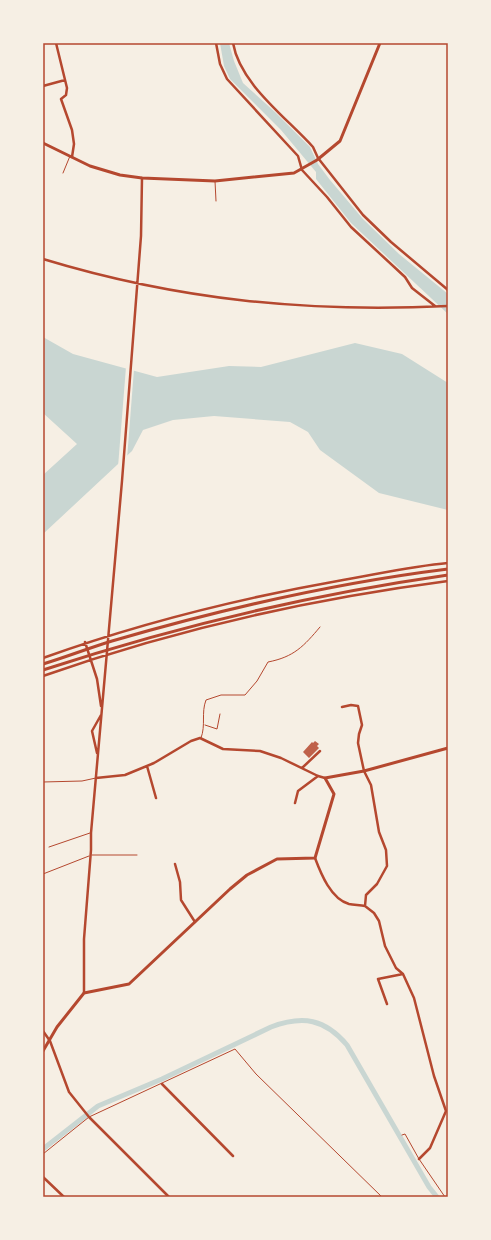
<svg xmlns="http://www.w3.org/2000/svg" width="491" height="1240" font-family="Barlow,sans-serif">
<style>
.water{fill:#c9d6d2}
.pier{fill:#f6efe4}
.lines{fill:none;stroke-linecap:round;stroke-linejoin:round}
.canal{stroke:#c9d6d2;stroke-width:5}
.building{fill:#bf614a}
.service{stroke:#b5482f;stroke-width:1}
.minor{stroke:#b5482f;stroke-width:2.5}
.tertiary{stroke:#b5482f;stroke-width:3}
.neatline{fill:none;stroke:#b5482f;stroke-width:1.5}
</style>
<rect width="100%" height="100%" fill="#f6efe4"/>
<path class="water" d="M220 43H229L234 61 243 83 275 112 310 147 318 164 330 180 363 219 399 254 448 294V314L351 223 316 179V172L281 130 230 79 224 66Z
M43 337 73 354 157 377 229 366 261 367 355 343 402 354 448 383V510L379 493 320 450 308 432 290 422 214 416 173 420 143 430 132 451 43 534V475L77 444 43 413Z"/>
<path class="pier" d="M126 367 134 369 127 459 118 467Z"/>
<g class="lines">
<path class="canal" d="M43 1149 98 1106 162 1079 271 1027C303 1015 325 1019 347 1045L429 1187 437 1197"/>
</g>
<path class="building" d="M315 741 319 744 317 746 319 748 309 758 303 752 312 742 313 743Z"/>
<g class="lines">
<path class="service" d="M63 173 70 156
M215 181 216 201
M205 725 217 729 220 714
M201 738C206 725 201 713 206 700L221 695H245L257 681 268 662C294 657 304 646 320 627
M43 782 82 781 96 778
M49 847 90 833
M92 855H137
M43 874 89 856
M402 1135 405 1134 419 1159 445 1197
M43 1154 89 1117 235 1049 256 1074 382 1197"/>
<path class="minor" d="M56 43 67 88 66 95 61 99 72 130 74 144 72 157
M216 43 220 64 227 79 298 156 302 170 327 197 351 227 405 277 412 288 435 306
M233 43C240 84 286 117 313 147L318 158 363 215 391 242 448 290
M43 86 65 80
M43 259C178 300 308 313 448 306
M85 642 97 679 101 706
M43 658C140 623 241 598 343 580 378 574 413 566 448 563
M43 676C173 630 311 599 448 581
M342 707 351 705 358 706 362 725 359 734 358 743 364 771 371 785 379 832 386 850 387 866 377 884 366 895 365 906 374 913 379 921 385 946 396 968 403 974 414 998 434 1076 446 1111 430 1148 419 1159
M97 753 92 731 101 715
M147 766 156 798
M302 768 320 751
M96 778 125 775 154 763 191 741 200 738 223 749 260 751 281 758 318 776 325 778
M295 803 298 791 318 776
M315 858C321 874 331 899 349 904 354 905 360 905 365 906
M175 864 180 882 181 900 195 922
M84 993V939L91 850V833L122 481 141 236 142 178
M387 1004 378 979 403 974
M43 1031 50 1041 69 1092 89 1117 169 1197
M162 1084 233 1156
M43 1177 64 1197"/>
<path class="tertiary" d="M43 143 90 166 120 175 142 178 215 181 294 173 317 160 340 141 380 43
M43 664C66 657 89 648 112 641 222 609 335 583 448 569
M43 670C177 626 308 595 448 575
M43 1051 57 1027 84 993 129 984 230 889 247 875 277 859 315 858 334 794 325 778 364 771 448 748"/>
</g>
<rect width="491" height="1240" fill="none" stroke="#f6efe4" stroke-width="88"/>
<rect x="44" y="44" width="403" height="1152" class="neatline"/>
</svg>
